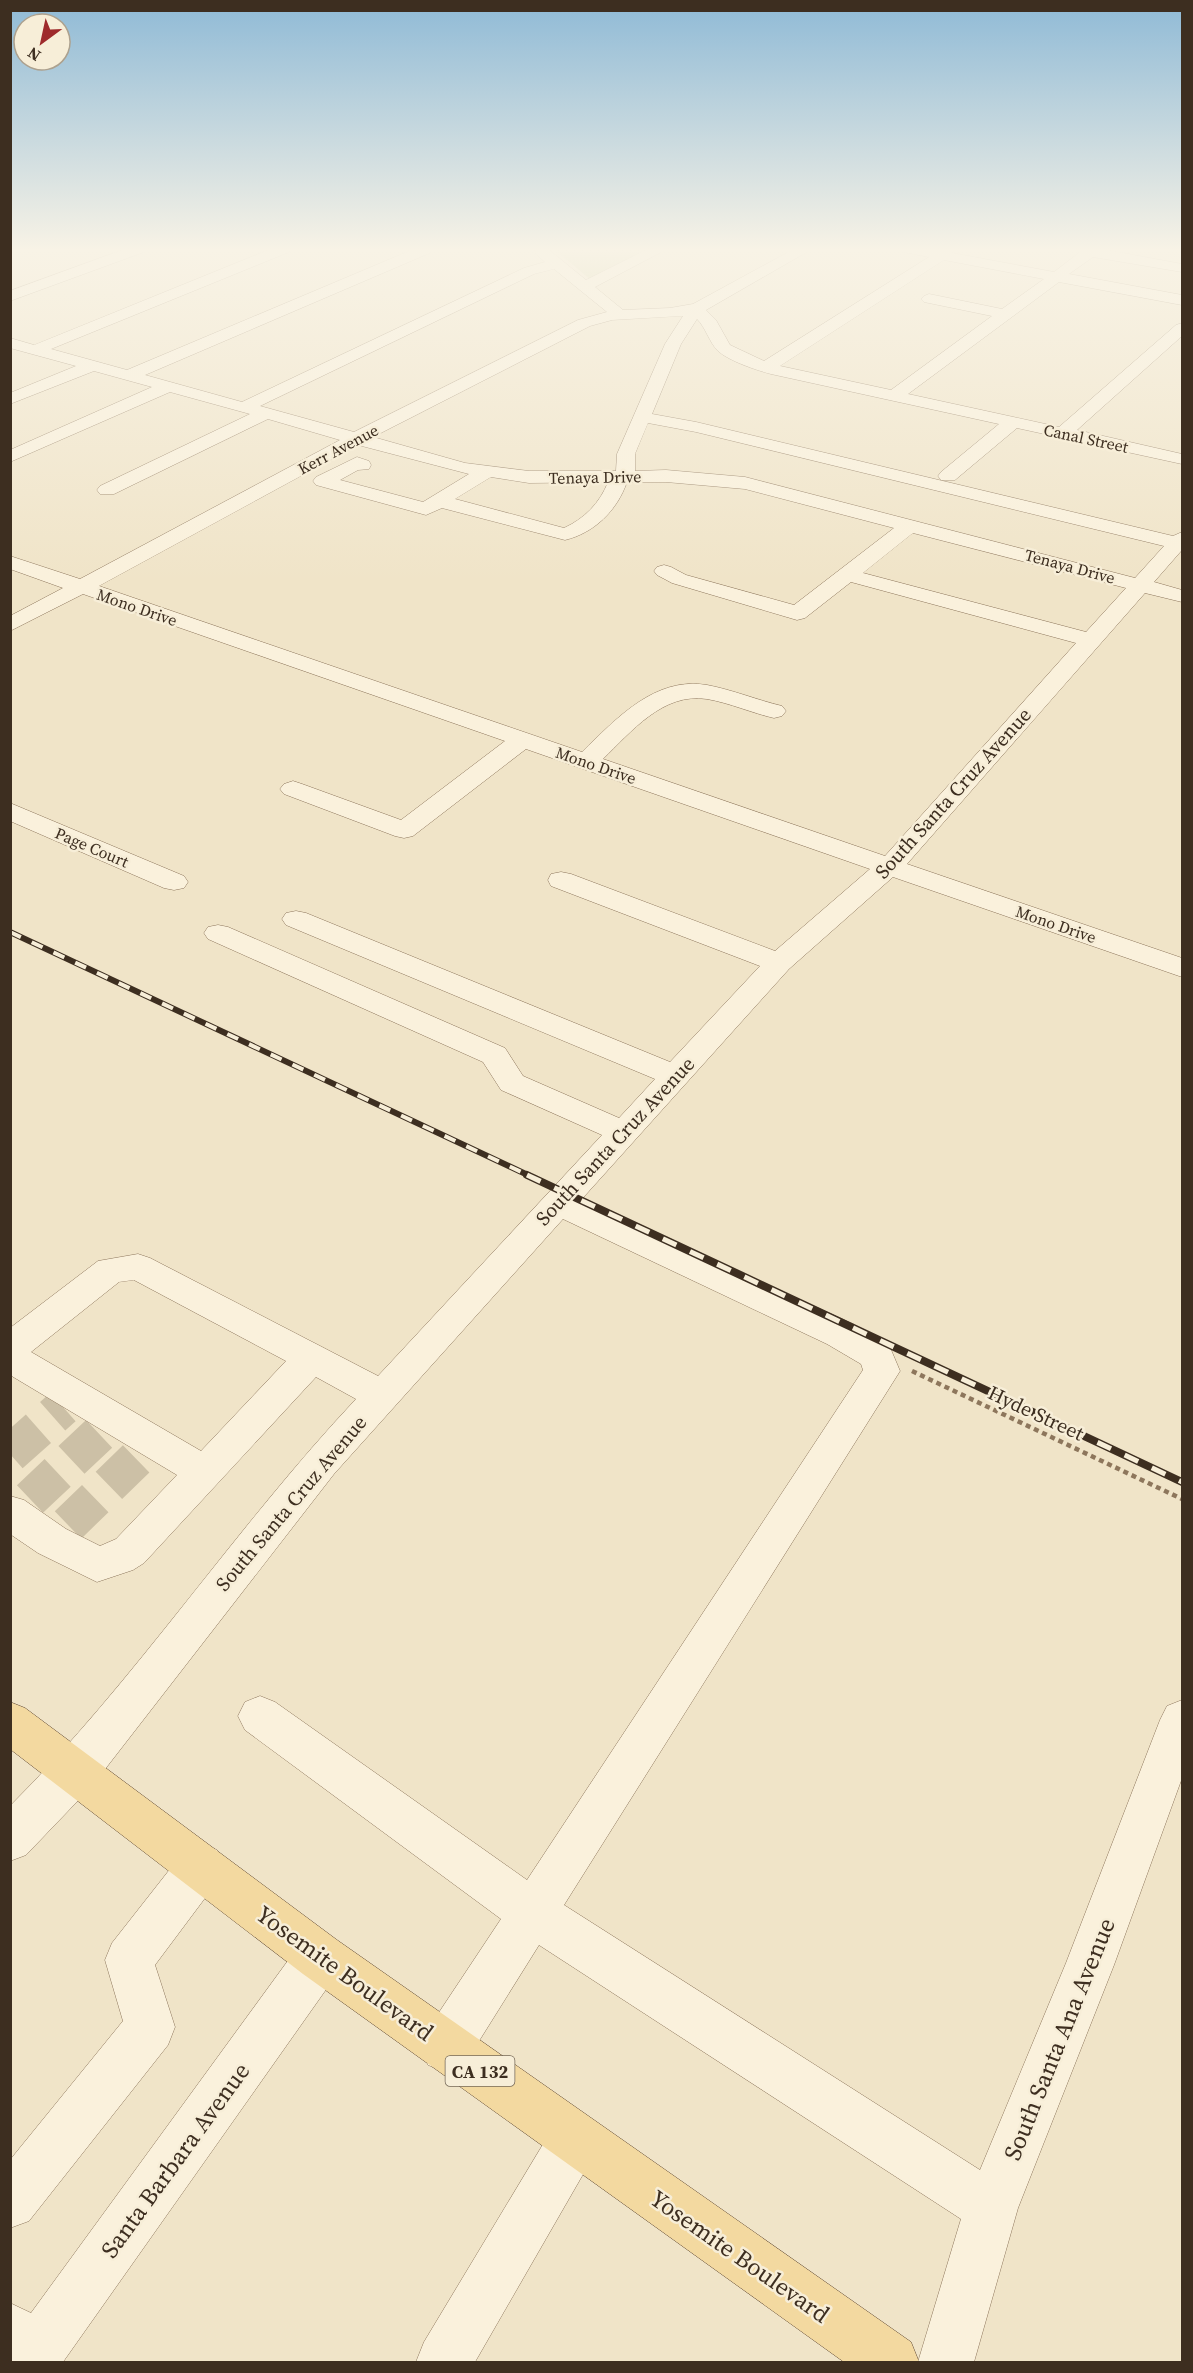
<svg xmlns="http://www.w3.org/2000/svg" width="1193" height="2373" font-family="'Source Serif 4',serif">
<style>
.green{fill:#c9cf9b}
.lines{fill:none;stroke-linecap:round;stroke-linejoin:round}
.minor-tunnel{stroke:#ccc0a6;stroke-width:38;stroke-dasharray:38 19;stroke-linecap:butt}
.minor-casing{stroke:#8d765c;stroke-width:1}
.major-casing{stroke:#5b4430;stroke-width:1}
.path{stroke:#8d765c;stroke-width:4.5;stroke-dasharray:5 4;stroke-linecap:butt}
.minor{fill:#faf1dc;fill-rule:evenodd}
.major{fill:#f3d9a0;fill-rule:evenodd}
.rail-far1-casing{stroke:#3d2e20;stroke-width:6}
.rail-casing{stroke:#3d2e20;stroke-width:8}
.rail-far1{stroke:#f7eed8;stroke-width:4;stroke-dasharray:12;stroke-linecap:butt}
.rail{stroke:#f7eed8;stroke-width:5;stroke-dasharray:15;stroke-linecap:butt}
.labels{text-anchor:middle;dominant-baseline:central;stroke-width:5;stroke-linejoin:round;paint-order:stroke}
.far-street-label{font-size:16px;fill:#3d2e20;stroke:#f7eed8}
.shield{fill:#f7eed8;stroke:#756857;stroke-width:1.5}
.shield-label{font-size:18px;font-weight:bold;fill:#3d2e20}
.street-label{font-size:20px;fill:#3d2e20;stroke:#f7eed8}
.near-street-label{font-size:24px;fill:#3d2e20;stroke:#f7eed8}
</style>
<rect width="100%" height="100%" fill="#f0e4c8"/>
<path class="green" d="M554 249H650L591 280Z"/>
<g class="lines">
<path class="minor-tunnel" d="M10 1454 63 1407
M30 1499 100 1433
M68 1525 137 1458"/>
<defs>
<path id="minor" d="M125 249H146L144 252 10 301V291Z
M271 249H291L289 252 51 349 127 370 414 249H434L432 252 145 375 242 402 524 268 545 262 536 254 535 249H548L586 280 648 249H667L595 287 623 310 670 308 693 304 794 249H812L706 310 716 320 730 345 764 361 929 257 904 252 902 249H955L952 253 1054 272 1084 249H1101L1182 264V272L1093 257 1069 274 1182 295V305L1059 282 908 394 1059 427 1176 325 1182 323V336L1077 430 1182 454V464L1017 428 955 480H941L938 476 941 472 999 424 771 374C756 370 729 361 718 351 709 342 706 328 697 319L681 344 652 414 696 422 1173 536 1182 532V550L1154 582 1182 590V602L1145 593 907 864 1182 958V977L893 877 789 969 581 1200 853 1324 889 1345 900 1371 564 1905 980 2170 1066 1963 1160 1720 1167 1706 1182 1700V1778L1114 1965 1018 2208 974 2362H918L961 2219 539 1945 464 2065 446 2072 428 2065 421 2047 428 2029 501 1919 245 1730 238 1716 245 1702 260 1696 275 1702 527 1880 863 1370 861 1364 827 1344 563 1219 334 1474 92 1786 26 1855 10 1861V1806C136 1680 234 1529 356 1399L316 1377 144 1563 133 1570 97 1582 38 1553 10 1534V1496L24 1500 66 1529 100 1546 116 1539 177 1475 10 1375V1328L98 1261 138 1254 150 1258 378 1376 602 1135 501 1090 483 1062 208 939 204 933 208 927 218 925 228 927 505 1048 523 1076 619 1118 655 1079 286 925 282 919 286 913 296 911 306 913 670 1062 760 966 551 886 548 880 551 874 561 872 571 874 775 951 870 869 526 749 413 836 404 838 395 836 284 794 280 789 284 784 293 781 302 784 401 820 505 741 83 594 10 631V616L63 588 10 569V556L80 579 340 440 268 419 114 494H100L97 490 100 486 250 414 170 392 10 462V450L152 387 94 371 10 404V393L76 366 10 348V338L34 345ZM944 260 1044 279 1002 309 929 294 924 296 921 299 924 302 992 316 891 390 780 366ZM554 269 607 312 578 320 354 432 260 406 534 274ZM683 316 665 344 617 454 616 471H529L465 463 373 437 590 326 612 320ZM648 423 696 432 1164 546 1135 578 745 477 666 470 635 471V454ZM358 445 469 474 423 502 340 480 358 470 369 469 371 465 369 461 357 457 316 477 313 481 316 485 426 515 442 508 565 540C594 533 617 511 627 482H666L745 489 894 528 794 605 686 575 671 567 664 565 657 567 654 571 657 575 672 583 797 620 805 618 851 582 1076 643 885 856 603 759C631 732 663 692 707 699 730 703 752 713 774 718L782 716 786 711 782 706C757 700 733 690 707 685 655 676 616 719 582 752L99 586ZM491 477 529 483 608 482C600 503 584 519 564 528L455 499ZM913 533 1126 588 1086 632 863 573ZM134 1280 286 1361 201 1451 31 1352 119 1282Z
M10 803 184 876 188 882 184 888 174 890 164 888 10 821Z
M201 1843 217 1850 224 1866 217 1882 155 1965 175 2027 168 2045 29 2221 10 2228V2160L123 2021 105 1960 112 1943 185 1850Z
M320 1933 337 1940 344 1957 337 1974 63 2362H10V2303L31 2313 303 1940Z
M575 2113 593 2121 601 2139 593 2157 475 2362H416L424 2342 557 2121Z"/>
<path id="major" d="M10 1702 25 1708 337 1940 911 2342 919 2362H844L303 1974 10 1749Z"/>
</defs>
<use href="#minor" class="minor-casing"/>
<use href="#major" class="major-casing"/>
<path class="path" d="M912 1371 1182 1499"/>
<use href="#minor" class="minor"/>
<use href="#major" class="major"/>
<defs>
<path id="rail-far1" d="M10 932 530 1176"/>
<path id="rail" d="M527 1175 1182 1482"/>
</defs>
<use href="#rail-far1" class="rail-far1-casing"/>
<use href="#rail" class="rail-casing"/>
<use href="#rail-far1" class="rail-far1"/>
<use href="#rail" class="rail"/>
</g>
<linearGradient id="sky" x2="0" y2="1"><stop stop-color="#8fbad6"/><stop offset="0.43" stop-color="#f8f3e6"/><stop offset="1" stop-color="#f8f3e6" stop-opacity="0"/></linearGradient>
<rect width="1193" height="581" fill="url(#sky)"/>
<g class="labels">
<g class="far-street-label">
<text transform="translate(1086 438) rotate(12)">Canal Street</text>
<text transform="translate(338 449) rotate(-28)">Kerr Avenue</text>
<text transform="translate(595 477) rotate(-1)">Tenaya Drive</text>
<text transform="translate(1070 566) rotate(15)">Tenaya Drive</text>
<text transform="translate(137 607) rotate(19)">Mono Drive</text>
<text transform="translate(596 765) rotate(19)">Mono Drive</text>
<text transform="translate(92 847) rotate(23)">Page Court</text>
<text transform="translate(1056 924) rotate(19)">Mono Drive</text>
</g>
<rect class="shield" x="445.5" y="2056" width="69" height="30" rx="4.5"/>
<g class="shield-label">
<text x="480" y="2071">CA 132</text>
</g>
<g class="street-label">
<text transform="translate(953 793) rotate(-48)">South Santa Cruz Avenue</text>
<text transform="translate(615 1141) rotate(-47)">South Santa Cruz Avenue</text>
<text transform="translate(1036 1413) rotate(25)">Hyde Street</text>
<text transform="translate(291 1503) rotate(-50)">South Santa Cruz Avenue</text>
</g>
<g class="near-street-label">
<text transform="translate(345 1973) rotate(36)">Yosemite Boulevard</text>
<text transform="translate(1059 2039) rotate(-68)">South Santa Ana Avenue</text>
<text transform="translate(175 2160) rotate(-54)">Santa Barbara Avenue</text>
<text transform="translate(740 2256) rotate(35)">Yosemite Boulevard</text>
</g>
</g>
<rect width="1193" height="2373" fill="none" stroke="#3d2e20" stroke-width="24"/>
<g transform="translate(42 42) rotate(213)"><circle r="28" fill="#f7eed8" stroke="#ada18e" stroke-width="1.5"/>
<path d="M0-4.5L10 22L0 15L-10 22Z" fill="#9e2a2b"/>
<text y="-9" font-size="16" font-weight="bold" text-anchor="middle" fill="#3d2e20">N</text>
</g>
</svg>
